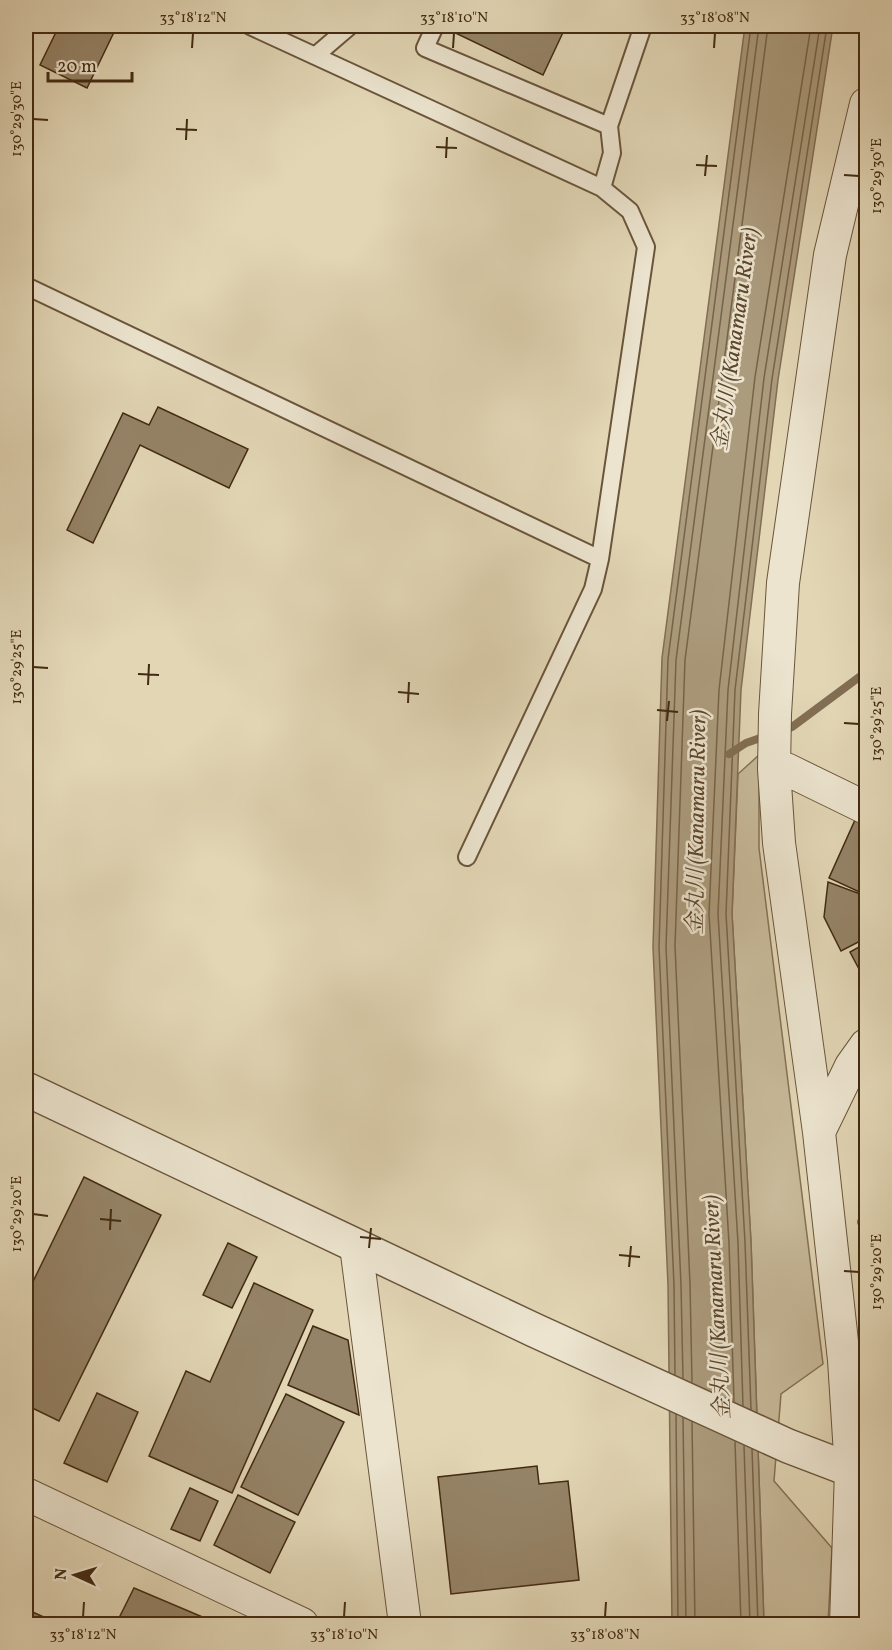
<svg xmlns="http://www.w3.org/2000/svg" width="892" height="1650" font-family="Vollkorn,'Noto Serif JP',serif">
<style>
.green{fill:#c7b999;stroke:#847256;stroke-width:1.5}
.water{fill:#ac9c7e;stroke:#826e53;stroke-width:1.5}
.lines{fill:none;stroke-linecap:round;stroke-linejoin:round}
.shore{stroke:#776348;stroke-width:1.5}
.stream{stroke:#826e53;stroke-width:8}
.building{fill:#958367;stroke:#422a12;stroke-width:1.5}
.service-casing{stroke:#6a553b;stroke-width:20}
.minor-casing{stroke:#6a553b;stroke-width:34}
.tertiary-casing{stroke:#6a553b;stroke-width:36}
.service{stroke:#ece4cf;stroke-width:16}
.minor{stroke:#ece4cf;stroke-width:32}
.tertiary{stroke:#ece4cf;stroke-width:33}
.ticks{fill:none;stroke:#422a12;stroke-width:2}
.labels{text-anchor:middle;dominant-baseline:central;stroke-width:5;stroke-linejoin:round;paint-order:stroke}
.water-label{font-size:22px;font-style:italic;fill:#5c462d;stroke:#ece4cf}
.neatline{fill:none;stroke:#422a12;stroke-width:2}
.ticks-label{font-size:15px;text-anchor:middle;fill:#422a12}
</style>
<rect width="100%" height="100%" fill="#e2d6b5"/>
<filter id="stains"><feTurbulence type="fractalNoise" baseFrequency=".00333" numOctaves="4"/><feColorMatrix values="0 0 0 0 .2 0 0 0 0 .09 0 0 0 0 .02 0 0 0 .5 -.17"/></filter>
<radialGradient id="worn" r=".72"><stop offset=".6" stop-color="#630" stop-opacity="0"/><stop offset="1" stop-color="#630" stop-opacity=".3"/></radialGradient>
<path class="green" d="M759 755V848L823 1364 781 1394 774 1481 832 1548 828 1624H764L751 1242 732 914 738 774Z"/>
<path class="water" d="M745 26H833L778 380 741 690 732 914 751 1242 764 1624H672L668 1285 653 947 662 658Z"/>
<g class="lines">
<path class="shore" d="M675 1375 674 1285 659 947 668 659 751 26
M683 1378 681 1285 666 947 676 660 759 26
M692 1382 690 1284 675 946 685 660 768 26
M734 1401 729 1243 709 914 719 690 755 377 811 26
M743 1406 738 1243 718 914 728 690 764 378 820 26
M751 1409 745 1242 726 914 735 690 772 379 827 26
M676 1414 678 1624
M683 1418 686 1624
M692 1422 695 1624
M735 1442 741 1624
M744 1446 750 1624
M752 1449 758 1624"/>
<path class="stream" d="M781 731 792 727 866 672
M729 754 746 743 769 735
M861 1222H866"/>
</g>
<path class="building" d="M59 26H117L87 88 40 65Z
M449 26H566L543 75 447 29Z
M158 407 248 449 229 488 140 445 93 543 67 530 123 413 149 425Z
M855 820 866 825V895L829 878Z
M828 882 863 895 866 902V938L841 951 824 917Z
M866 943V965L859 969 850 952Z
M84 1177 161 1215 59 1421 26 1405V1296Z
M228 1243 257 1257 232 1308 203 1295Z
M254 1283 313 1310 232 1493 149 1456 186 1371 210 1382Z
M313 1326 348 1340 359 1415 288 1385Z
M97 1393 138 1412 107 1482 64 1463Z
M286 1394 344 1422 298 1515 241 1487Z
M537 1466 539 1484 568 1481 579 1580 451 1594 438 1477Z
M190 1488 218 1501 200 1541 171 1529Z
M238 1495 295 1522 270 1573 214 1545Z
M134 1588 219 1624H116Z
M26 1609 59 1624H26Z"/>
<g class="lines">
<defs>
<path id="service" d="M250 26 602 188 630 211 646 247 600 559 593 589 467 857
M435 26 425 48 609 126 643 26
M315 56 350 26
M602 188 612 153 609 126
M26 286 600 559"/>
<path id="minor" d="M774 769H786L866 808
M819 1132 851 1066 866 1045
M356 1246 405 1624
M26 1494 302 1624
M846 1624 851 1470 844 1360 819 1132 779 843 774 769 775 714 783 583 830 255 866 104"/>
<path id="tertiary" d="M26 1089 534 1330 788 1446 851 1470"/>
</defs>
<use href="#service" class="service-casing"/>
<use href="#minor" class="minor-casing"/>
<use href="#tertiary" class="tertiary-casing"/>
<use href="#service" class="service"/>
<use href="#minor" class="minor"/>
<use href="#tertiary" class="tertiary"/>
</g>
<path class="ticks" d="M192 48 193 33M453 48 454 33M714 48 715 33M33 119 48 120M176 129 197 130M186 140 187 119M436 147 457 148M446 158 447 137M696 165 717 166M844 175 859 176M705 176 707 155M33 667 48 668M138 674 159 675M148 685 149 664M398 692 419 694M408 703 409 682M657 710 678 712M667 721 669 701M844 723 859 724M33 1214 48 1216M100 1219 121 1221M110 1230 111 1209M360 1237 381 1239M369 1248 371 1228M619 1255 640 1257M629 1267 631 1246M844 1271 859 1272M83 1617 84 1602M344 1617 345 1602M605 1617 606 1602"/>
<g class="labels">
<g class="water-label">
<text transform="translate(736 339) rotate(-82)">金丸川 (Kanamaru River)</text>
<text transform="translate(698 822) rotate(-89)">金丸川 (Kanamaru River)</text>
<text transform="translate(718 1307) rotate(-93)">金丸川 (Kanamaru River)</text>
</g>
</g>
<rect width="892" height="1650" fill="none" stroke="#e2d6b5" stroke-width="66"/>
<g transform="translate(75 1575) rotate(274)" stroke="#ece4cf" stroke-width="4.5" paint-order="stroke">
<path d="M0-4.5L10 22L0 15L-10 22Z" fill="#422a12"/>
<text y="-9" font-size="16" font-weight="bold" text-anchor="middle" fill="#422a12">N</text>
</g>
<path d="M48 72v9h84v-9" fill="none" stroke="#422a12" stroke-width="3"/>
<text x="57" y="72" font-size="18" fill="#422a12" stroke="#ece4cf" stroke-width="4.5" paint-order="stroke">20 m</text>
<rect x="33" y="33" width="826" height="1584" class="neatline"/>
<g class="ticks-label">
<text x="193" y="22">33°18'12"N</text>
<text x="454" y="22">33°18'10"N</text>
<text x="715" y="22">33°18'08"N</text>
<text transform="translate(16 119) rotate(-90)" y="5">130°29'30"E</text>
<text transform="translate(876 176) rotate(-90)" y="5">130°29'30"E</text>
<text transform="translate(16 667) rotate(-90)" y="5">130°29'25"E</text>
<text transform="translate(876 724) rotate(-90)" y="5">130°29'25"E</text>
<text transform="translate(16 1214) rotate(-90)" y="5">130°29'20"E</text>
<text transform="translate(876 1272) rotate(-90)" y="5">130°29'20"E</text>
<text x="83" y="1639">33°18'12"N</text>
<text x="344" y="1639">33°18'10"N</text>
<text x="605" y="1639">33°18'08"N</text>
</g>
<rect width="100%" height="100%" filter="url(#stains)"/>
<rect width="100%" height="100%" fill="url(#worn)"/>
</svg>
